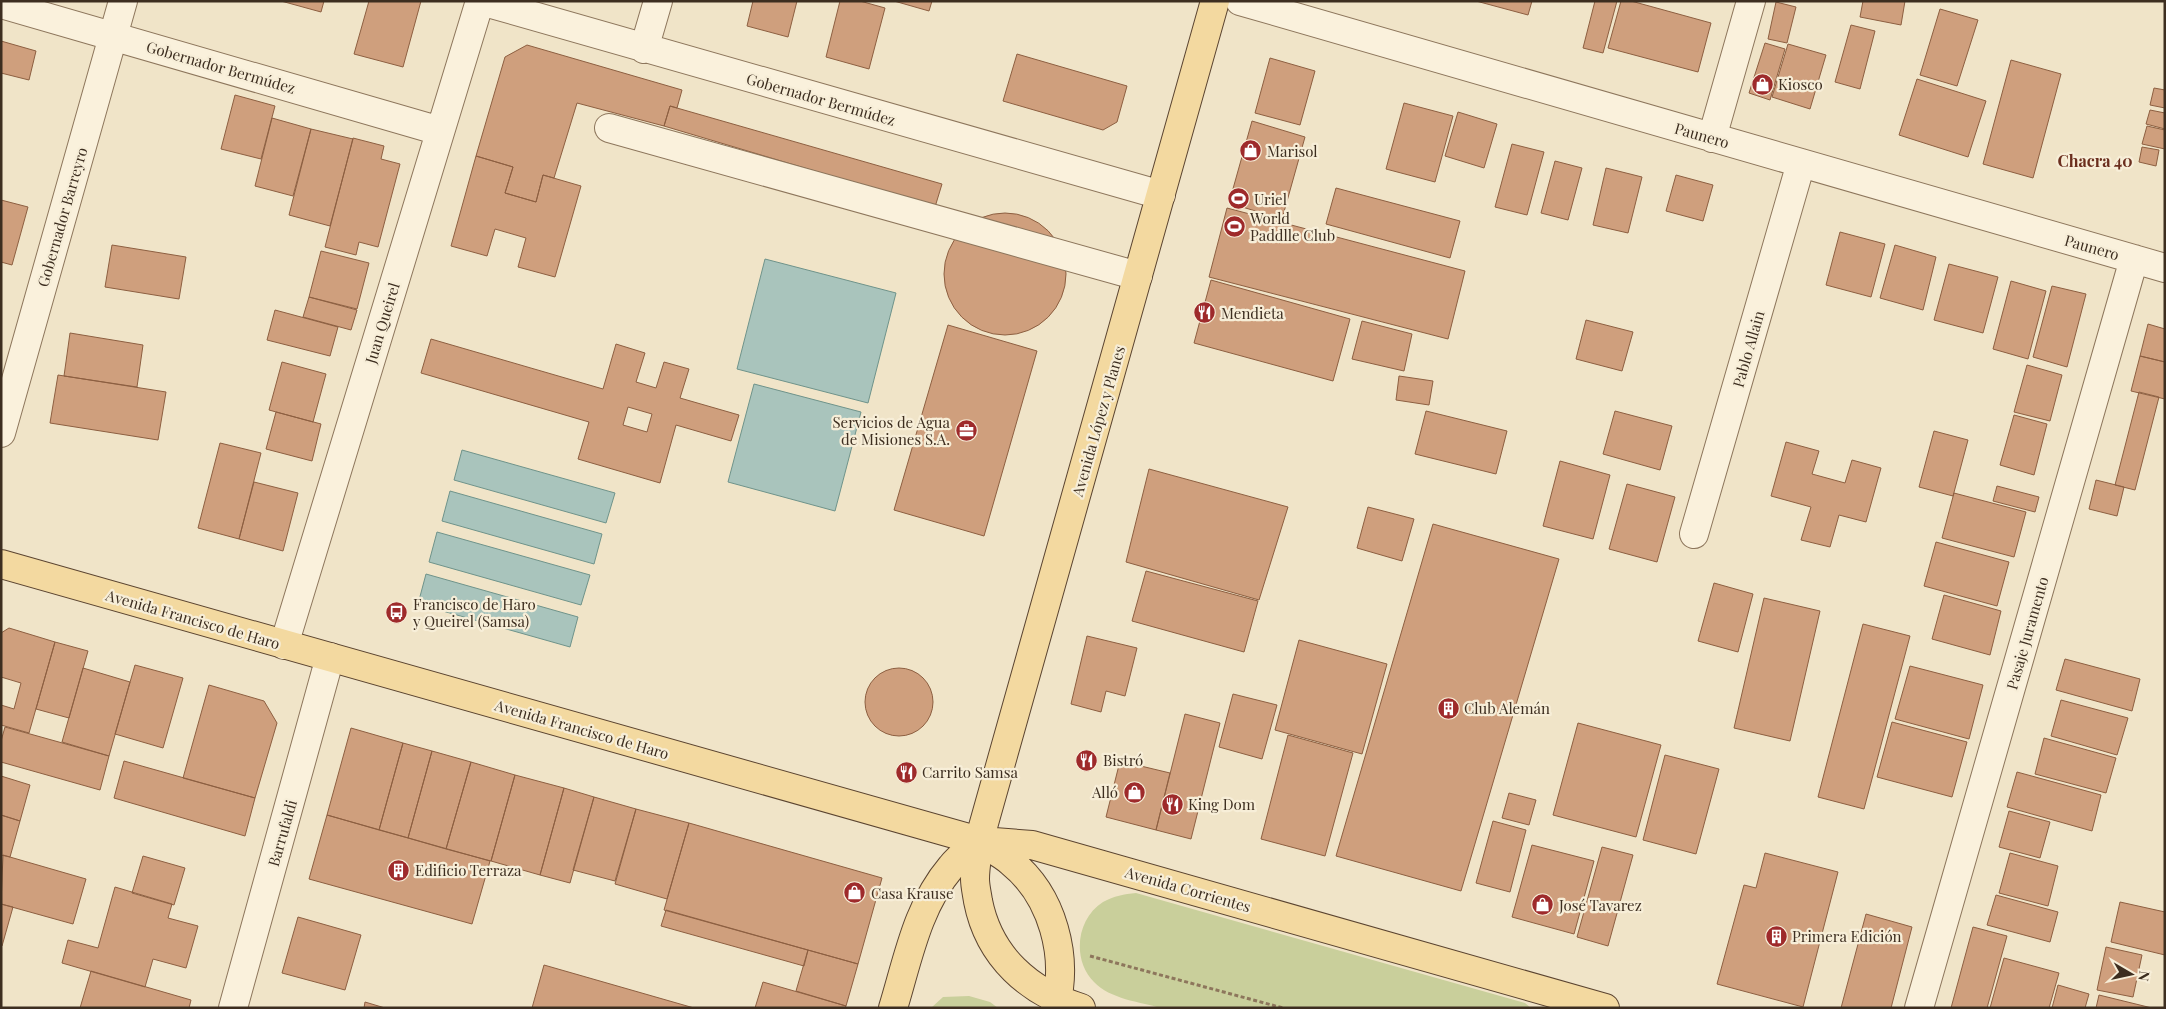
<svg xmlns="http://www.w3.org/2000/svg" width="2166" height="1009" font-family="'Playfair Display',serif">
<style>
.green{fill:#c9cf9b}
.water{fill:#a9c4bc;stroke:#6f938a}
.building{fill:#cf9f7d;stroke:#8d5f41;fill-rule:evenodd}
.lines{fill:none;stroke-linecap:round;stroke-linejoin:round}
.minor-casing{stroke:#8d765c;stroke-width:30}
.major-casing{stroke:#5b4430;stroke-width:30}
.path{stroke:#8d765c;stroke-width:3;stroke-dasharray:4 2.5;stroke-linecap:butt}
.minor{stroke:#faf1dc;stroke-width:28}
.major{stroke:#f3d9a0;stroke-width:28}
.labels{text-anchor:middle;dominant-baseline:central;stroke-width:4.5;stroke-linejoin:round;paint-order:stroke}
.street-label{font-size:15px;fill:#3d2e20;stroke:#f7eed8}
.poi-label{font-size:15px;fill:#3d2e20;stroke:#f7eed8;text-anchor:start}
.neighbourhood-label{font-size:16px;font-weight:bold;fill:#6b2e1e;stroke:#f7eed8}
</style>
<rect width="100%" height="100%" fill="#f0e4c8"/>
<path class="green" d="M1136 893 1525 1003 1531 1008H1161C1140 1002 1110 999 1094 982 1072 960 1076 919 1103 902 1114 896 1124 894 1136 893Z
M969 996 990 1002 998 1008H931L943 997Z"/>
<path class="water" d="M765 259 896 293 868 403 737 369Z
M754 384 861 412 835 511 728 482Z
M462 450 615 493 606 523 454 480Z
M450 491 602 534 594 564 442 521Z
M437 532 590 575 581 605 429 562Z
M426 574 578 617 570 647 418 604Z"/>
<path class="building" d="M281 1H324L321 12Z
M369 1H421L403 67 354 54Z
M753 1H797L788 37 747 26Z
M840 1H860L885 8 869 69 826 57Z
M894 1H932L929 11Z
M1476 1H1532L1528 15Z
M1595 1H1617L1603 53 1583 48Z
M1621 1H1631L1711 23 1698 72 1608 48Z
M1863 1H1905L1901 25 1860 17Z
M1776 2 1796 7 1787 43 1768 39Z
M1940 9 1978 20 1957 86 1920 75Z
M1851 25 1875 31 1860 89 1835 82Z
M1 41 36 51 29 80 1 73Z
M1765 43 1785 49 1770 100 1749 93Z
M1788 44 1826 55 1810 109 1772 97Z
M527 45 682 90 677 108 670 106 664 126 577 103 554 178 543 175 536 202 505 193 513 167 476 156 505 57Z
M1017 54 1127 86 1117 122 1103 130 1003 101Z
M1270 58 1315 71 1300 125 1255 113Z
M2011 60 2061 74 2033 178 1983 164Z
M1917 79 1986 101 1968 157 1899 135Z
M2154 88 2165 90V108L2150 105Z
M235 95 275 106 261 159 221 149Z
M1404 103 1453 116 1435 182 1386 169Z
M670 106 942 184 935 207 664 126Z
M2150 110 2165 113V129L2146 124Z
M1458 112 1497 124 1484 168 1445 156Z
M272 118 311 129 293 196 255 186Z
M1252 121 1305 137 1282 219 1229 203Z
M2147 126 2165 130V149L2142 144Z
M311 129 353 139 330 226 289 215Z
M353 138 384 146 381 159 400 164 378 247 359 242 356 255 325 247Z
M1512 144 1544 152 1527 215 1495 207Z
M2142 147 2159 150 2156 166 2139 162Z
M476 156 513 167 505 193 536 202 543 175 581 186 555 277 518 267 526 238 495 229 487 256 451 246Z
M1555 161 1582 168 1568 220 1541 213Z
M1606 168 1642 177 1628 233 1593 225Z
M1676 175 1713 185 1703 221 1666 211Z
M1336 188 1460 221 1450 258 1326 224Z
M1 200 28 207 12 265 1 262Z
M1227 208 1465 271 1448 339 1209 277Z
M944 274a61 61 0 1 1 122 0a61 61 0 1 1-122 0Z
M1840 232 1885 244 1871 297 1826 285Z
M112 245 186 257 179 299 105 287Z
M1895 245 1936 257 1923 310 1880 298Z
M321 251 369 263 357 309 309 297Z
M1949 264 1998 277 1983 333 1934 320Z
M1211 280 1350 319 1333 381 1194 343Z
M2011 281 2046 291 2028 359 1993 349Z
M2052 286 2086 294 2067 367 2033 357Z
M309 297 357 310 351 330 303 317Z
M275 310 338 327 330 356 267 340Z
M1586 320 1633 332 1622 371 1576 359Z
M1362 321 1412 334 1404 371 1352 359Z
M2148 324 2165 329V362L2140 356Z
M948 325 1037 351 984 536 894 510Z
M70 333 143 345 137 387 64 376Z
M431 339 603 389 616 344 645 353 636 382 656 388 664 362 689 369 680 398 739 415 731 441 676 425 660 483 578 459 589 422 421 373ZM628 407 652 414 647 432 623 425Z
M2140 356 2165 362V399L2131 391Z
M282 362 326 374 313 422 269 410Z
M2027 365 2062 375 2050 421 2014 412Z
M58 375 166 392 158 440 50 423Z
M1399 376 1433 381 1429 405 1396 400Z
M2139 392 2159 397 2135 490 2115 485Z
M1426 411 1507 431 1496 474 1415 454Z
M1615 411 1672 426 1660 470 1603 454Z
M276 412 321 424 312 461 266 449Z
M2014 415 2047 424 2034 475 2000 465Z
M1934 431 1968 440 1953 496 1919 487Z
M1786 442 1819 451 1812 474 1845 483 1852 460 1881 468 1866 522 1839 515 1830 547 1801 540 1811 507 1771 496Z
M220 443 261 453 239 539 198 528Z
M1560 461 1610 475 1593 539 1543 526Z
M1149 469 1288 507 1259 600 1126 562Z
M2096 480 2124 487 2117 516 2089 509Z
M254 482 298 493 283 551 239 539Z
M1627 484 1675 497 1657 562 1609 549Z
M1997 486 2039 497 2035 512 1993 501Z
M1954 493 2026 512 2014 557 1942 538Z
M1368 507 1414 519 1402 561 1357 548Z
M1433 524 1559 559 1461 891 1336 856Z
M1936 542 2009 562 1997 606 1924 586Z
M1146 571 1258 601 1244 652 1132 621Z
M1714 583 1753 594 1738 652 1698 641Z
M1944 595 2001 611 1990 655 1932 639Z
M1764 598 1820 611 1790 741 1734 728Z
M1863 624 1910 636 1864 809 1818 797Z
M9 628 55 642 29 733 1 725V705L14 709 21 683 1 677V633Z
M1087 636 1137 648 1125 696 1106 691 1101 712 1071 704Z
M1299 640 1387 664 1362 754 1275 730Z
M55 642 88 651 69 718 36 709Z
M2065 659 2140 679 2132 711 2056 690Z
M135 665 183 678 163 748 115 734Z
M1910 666 1983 685 1969 739 1895 719Z
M83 668 130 682 109 756 62 742Z
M865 702a34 34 0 1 1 68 0a34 34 0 1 1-68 0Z
M209 685 264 701 277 723 255 798 183 778Z
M1233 694 1277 705 1262 759 1219 747Z
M2061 700 2128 718 2117 755 2051 736Z
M1185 714 1220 723 1191 839 1156 830Z
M1892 722 1967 742 1952 797 1877 777Z
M1578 723 1661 745 1636 837 1553 815Z
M5 727 109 756 100 790 1 762V741Z
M351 728 403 743 379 830 327 815Z
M1288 735 1353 753 1325 856 1261 839Z
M2044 738 2116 758 2106 793 2035 774Z
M403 743 432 751 408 838 379 830Z
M432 751 471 762 446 849 408 838Z
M1665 755 1719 769 1696 854 1643 840Z
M124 761 255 798 245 836 114 798Z
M1120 761 1170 773 1156 830 1106 817Z
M471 762 515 775 491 861 446 849Z
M2017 772 2101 795 2092 831 2007 807Z
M515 775 564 788 540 875 491 861Z
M1 776 30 785 20 821 1 815Z
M564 788 594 797 570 883 540 875Z
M1509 793 1536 800 1529 825 1502 818Z
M594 797 636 809 615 881 573 870Z
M636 809 689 823 667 899 615 884Z
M2009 811 2050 822 2040 858 1999 847Z
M1 815 20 821 10 857 1 855Z
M327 815 490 861 472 924 309 879Z
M1493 821 1526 830 1510 892 1476 883Z
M689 823 882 878 858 964 664 910Z
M1532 845 1594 861 1574 934 1512 917Z
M1602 847 1633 855 1608 946 1577 937Z
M1765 853 1838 872 1803 1007 1717 984 1744 885 1756 888Z
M2010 853 2058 866 2048 906 1999 893Z
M3 855 86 879 73 924 1 904Z
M143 856 185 868 174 905 132 893Z
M115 887 172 904 168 918 198 926 186 968 153 959 145 987 62 963 68 940 98 948Z
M1996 895 2058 912 2050 942 1987 925Z
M2120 902 2165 912V955L2111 942Z
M1 904 13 907 2 946 1 945Z
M666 910 808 950 804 966 661 926Z
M1866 914 1912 927 1891 1008H1841Z
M298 917 361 935 345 990 282 973Z
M1973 927 2007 936 1987 1008H1951Z
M2106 947 2142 955 2133 997 2097 990Z
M808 950 858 964 846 1006 796 991Z
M2004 958 2059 973 2049 1008H1990Z
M544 965 694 1008H532Z
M91 971 191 1000 189 1008H80Z
M763 982 846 1006 845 1008H755Z
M2058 985 2089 994 2085 1008H2052Z
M2099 995 2152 1008H2096Z
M365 1002 385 1008H364Z"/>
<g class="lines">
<defs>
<path id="minor" d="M481 1 1161 195
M1240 1 2165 268
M1 4 440 131
M644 49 658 1
M609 128 1138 276
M1712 138 1751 1
M1 433 123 1
M1694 534 1801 163
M284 645 480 1
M233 1008 330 657
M1919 1008 2134 259"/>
<path id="major" d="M1 564 979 841C990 848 1002 854 1011 862 1053 896 1069 957 1055 1008
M981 841 1032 845 1605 1008
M893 1008C908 959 917 907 951 867 959 857 970 849 979 841
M1081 1008C1029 992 989 957 978 901 977 894 975 886 975 879 975 866 978 853 979 841L1215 1"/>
</defs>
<use href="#minor" class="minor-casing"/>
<use href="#major" class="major-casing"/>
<path class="path" d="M1090 956 1283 1008"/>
<use href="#minor" class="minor"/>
<use href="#major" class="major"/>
</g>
<defs>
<symbol id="shop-disc" viewBox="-11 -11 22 22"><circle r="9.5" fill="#9e2a2b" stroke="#f7eed8"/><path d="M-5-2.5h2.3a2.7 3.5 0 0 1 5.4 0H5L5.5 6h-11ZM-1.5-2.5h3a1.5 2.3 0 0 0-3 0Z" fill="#fff"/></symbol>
<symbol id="stadium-disc" viewBox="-11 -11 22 22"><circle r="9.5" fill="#9e2a2b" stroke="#f7eed8"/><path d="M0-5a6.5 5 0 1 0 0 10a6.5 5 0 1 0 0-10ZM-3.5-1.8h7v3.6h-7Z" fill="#fff"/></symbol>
<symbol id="restaurant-disc" viewBox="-11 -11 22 22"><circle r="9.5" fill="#9e2a2b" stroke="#f7eed8"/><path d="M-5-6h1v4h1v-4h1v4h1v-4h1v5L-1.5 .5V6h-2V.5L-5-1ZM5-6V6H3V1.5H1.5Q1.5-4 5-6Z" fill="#fff"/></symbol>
<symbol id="office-disc" viewBox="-11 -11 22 22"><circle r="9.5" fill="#9e2a2b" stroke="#f7eed8"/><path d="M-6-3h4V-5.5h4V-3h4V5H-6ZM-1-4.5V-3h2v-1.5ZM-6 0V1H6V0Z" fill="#fff"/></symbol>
<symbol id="bus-disc" viewBox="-11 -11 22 22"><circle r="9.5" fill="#9e2a2b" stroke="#f7eed8"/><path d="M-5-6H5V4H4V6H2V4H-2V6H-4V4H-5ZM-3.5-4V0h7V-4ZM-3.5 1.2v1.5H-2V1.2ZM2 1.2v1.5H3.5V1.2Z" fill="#fff"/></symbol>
<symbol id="building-disc" viewBox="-11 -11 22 22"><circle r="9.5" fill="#9e2a2b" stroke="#f7eed8"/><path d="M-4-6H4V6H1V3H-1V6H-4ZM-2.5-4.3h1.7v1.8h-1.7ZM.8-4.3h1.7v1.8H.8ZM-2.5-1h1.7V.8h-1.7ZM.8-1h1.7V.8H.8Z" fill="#fff"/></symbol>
</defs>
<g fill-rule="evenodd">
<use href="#shop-disc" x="1750" y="72" width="25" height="25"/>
<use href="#shop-disc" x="1238" y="138" width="25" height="25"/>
<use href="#stadium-disc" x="1226" y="186" width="25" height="25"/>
<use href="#stadium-disc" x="1222" y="214" width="25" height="25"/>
<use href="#restaurant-disc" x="1192" y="300" width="25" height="25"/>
<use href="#office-disc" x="954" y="418" width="25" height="25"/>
<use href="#bus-disc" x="384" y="600" width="25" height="25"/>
<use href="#building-disc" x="1436" y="696" width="25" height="25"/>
<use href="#restaurant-disc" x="1074" y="748" width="25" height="25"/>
<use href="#restaurant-disc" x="894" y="760" width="25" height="25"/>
<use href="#shop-disc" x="1122" y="780" width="25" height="25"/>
<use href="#restaurant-disc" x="1160" y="792" width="25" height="25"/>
<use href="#building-disc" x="386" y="858" width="25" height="25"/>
<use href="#shop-disc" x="842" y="880" width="25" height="25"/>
<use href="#shop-disc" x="1530" y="892" width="25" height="25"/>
<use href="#building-disc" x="1764" y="924" width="25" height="25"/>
</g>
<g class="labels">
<g class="street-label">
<text transform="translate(221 67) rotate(16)">Gobernador Bermúdez</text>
<text transform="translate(821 99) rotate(16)">Gobernador Bermúdez</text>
<text transform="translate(1702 135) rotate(16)">Paunero</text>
<text transform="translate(62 217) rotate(-74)">Gobernador Barreyro</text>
<text transform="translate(2092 247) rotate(16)">Paunero</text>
<text transform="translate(382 323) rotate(-73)">Juan Queirel</text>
<text transform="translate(1748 349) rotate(-74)">Pablo Allain</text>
<text transform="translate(1098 421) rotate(-74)">Avenida López y Planes</text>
<text transform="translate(193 619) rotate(16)">Avenida Francisco de Haro</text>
<text transform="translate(2027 633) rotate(-74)">Pasaje Juramento</text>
<text transform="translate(582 729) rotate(16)">Avenida Francisco de Haro</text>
<text transform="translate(282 833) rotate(-74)">Barrufaldi</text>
<text transform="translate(1188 889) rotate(16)">Avenida Corrientes</text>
</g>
<g class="poi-label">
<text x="1778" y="84">Kiosco</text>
<text x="1267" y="151">Marisol</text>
<text x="1254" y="199">Uriel</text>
<text x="1250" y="218">World<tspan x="1250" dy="17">Paddlle Club</tspan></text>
<text x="1221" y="313">Mendieta</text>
<text x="950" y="422" text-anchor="end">Servicios de Agua<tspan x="950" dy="17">de Misiones S.A.</tspan></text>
<text x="413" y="604">Francisco de Haro<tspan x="413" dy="17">y Queirel (Samsa)</tspan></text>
<text x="1464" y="708">Club Alemán</text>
<text x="1103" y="760">Bistró</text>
<text x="922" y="772">Carrito Samsa</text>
<text x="1118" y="792" text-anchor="end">Alló</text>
<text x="1188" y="804">King Dom</text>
<text x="415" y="870">Edificio Terraza</text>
<text x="871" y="893">Casa Krause</text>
<text x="1559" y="905">José Tavarez</text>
<text x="1792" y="936">Primera Edición</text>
</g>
<g class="neighbourhood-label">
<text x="2095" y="160">Chacra 40</text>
</g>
</g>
<rect width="2166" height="1009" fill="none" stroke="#3d2e20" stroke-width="5"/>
<g transform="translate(2131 974) rotate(99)" stroke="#f7eed8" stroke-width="4" paint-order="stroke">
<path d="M0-4L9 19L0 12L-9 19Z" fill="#3d2e20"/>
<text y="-8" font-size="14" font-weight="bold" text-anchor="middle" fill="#3d2e20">N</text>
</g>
</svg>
